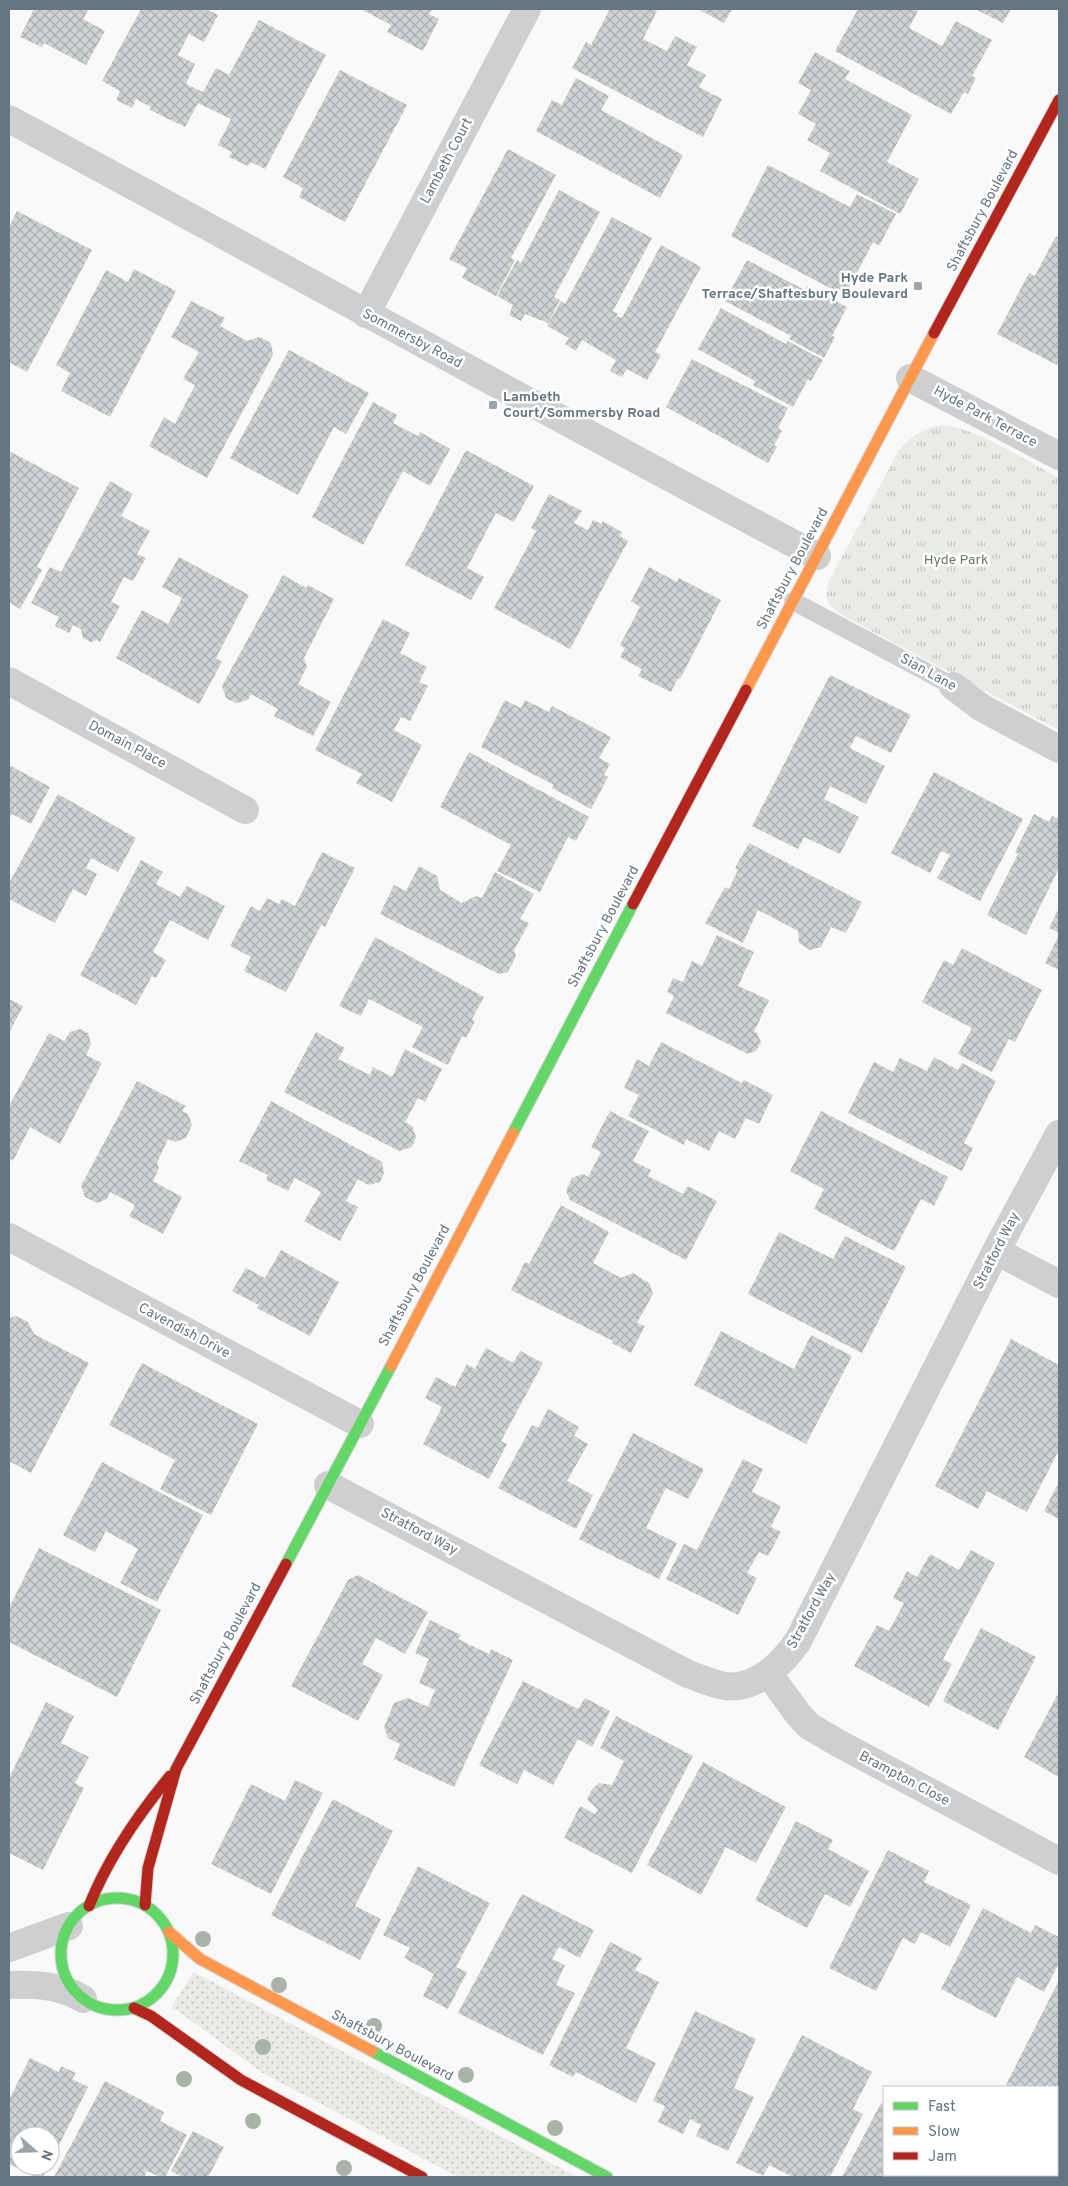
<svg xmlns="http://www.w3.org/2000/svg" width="1068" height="2186" font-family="Overpass,sans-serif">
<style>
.grass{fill:url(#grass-dots)}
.park{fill:url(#park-tufts)}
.building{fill:url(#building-cross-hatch)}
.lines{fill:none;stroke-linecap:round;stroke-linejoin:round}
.fast-casing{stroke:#d5d6d7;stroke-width:13}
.slow-casing{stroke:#d5d6d7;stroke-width:13}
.jam-casing{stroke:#d5d6d7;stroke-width:13}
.lane{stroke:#cecfd0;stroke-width:18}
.street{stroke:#cecfd0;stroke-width:28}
.fast{stroke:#63d668;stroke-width:11}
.slow{stroke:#ff974d;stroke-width:11}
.jam{stroke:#b3261e;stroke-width:11}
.tree{fill:#a9b3a7}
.poi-dot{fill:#99a4ac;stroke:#fff;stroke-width:2}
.labels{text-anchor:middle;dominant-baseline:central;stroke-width:5;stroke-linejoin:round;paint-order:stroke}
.street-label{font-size:14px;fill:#657683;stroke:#fff}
.poi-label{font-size:14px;font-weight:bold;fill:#657683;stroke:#fff;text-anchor:end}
.park-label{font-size:14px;fill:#687a64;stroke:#fff}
</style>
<defs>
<pattern id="grass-dots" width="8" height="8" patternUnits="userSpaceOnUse" patternTransform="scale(1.25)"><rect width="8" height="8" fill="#e8ebe6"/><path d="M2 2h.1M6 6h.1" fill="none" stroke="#c0c3c0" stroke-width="1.8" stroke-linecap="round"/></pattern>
<pattern id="park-tufts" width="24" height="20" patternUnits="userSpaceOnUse" patternTransform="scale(1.25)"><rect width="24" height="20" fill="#e8ebe6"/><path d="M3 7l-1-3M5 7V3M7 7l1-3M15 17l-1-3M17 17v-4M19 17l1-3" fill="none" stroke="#c0c3c0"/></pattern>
<pattern id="building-cross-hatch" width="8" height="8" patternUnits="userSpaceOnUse" patternTransform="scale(1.25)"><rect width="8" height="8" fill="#d0d2d3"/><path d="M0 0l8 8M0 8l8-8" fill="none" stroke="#acafb1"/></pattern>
</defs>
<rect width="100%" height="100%" fill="#f9f9f9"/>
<path class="grass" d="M194 1972 577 2177H458L261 2072 178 2011 173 2010 172 2007 174 2003Z"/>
<path class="park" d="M944 425C976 428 1029 462 1059 478V730L851 620C833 609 823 606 828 583L899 450C912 435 924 428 944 425Z"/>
<path class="building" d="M34 9H89L83 19 105 31 86 65 44 43 42 47 20 37Z
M141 9H206L218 15 204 42 189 34 178 55 195 64 186 84 203 92 216 68 229 75 259 20 326 55 265 169 251 162 248 166 229 157 232 152 218 145 231 119 198 103 185 127 150 110 151 107 136 99 132 108 116 100 120 91 102 81Z
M361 9H432L429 14 439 19 423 51 387 32 391 25Z
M610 9H653L657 11 643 39 667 51 675 36 697 47 687 65 706 75 699 87 722 99 703 137 572 68 586 42 591 45Z
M698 9H732L724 23Z
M858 9H913L918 11 909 28 942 46 956 21 992 40 972 76 976 78 968 94 964 92 951 114 835 51Z
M975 9H1011L1003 23Z
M815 52 850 71 845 79 912 115 887 162 919 179 900 214 820 171 830 153 807 140 816 124 798 114 811 90 798 83Z
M340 70 407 105 345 222 299 197 303 188 283 177Z
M576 78 609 96 601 110 683 155 660 198 536 131 552 100 562 105Z
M508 149 556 175 511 258 515 260 496 296 462 278 467 268 449 259Z
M768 165 850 207 857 194 896 214 879 246 873 242 845 296 731 236Z
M559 190 600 212 554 297 560 300 548 323 525 314 521 321 509 315 513 305 497 296 517 260 521 263Z
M17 211 92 250 27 372 9 362V227Z
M612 217 652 238 613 311 618 314 614 321 618 316 622 318 661 245 701 267 655 352 661 355 647 380 627 369 622 377 610 371 616 360 582 340 576 351 565 344 569 338 547 326 561 301 565 304Z
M1056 236 1059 238V360L1057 365 997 334 1029 273 1035 276Z
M747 260 805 290 807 286 847 307 832 336 835 337 824 358 789 339 791 336 725 301Z
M134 269 176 291 110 417 61 391 70 373 56 365 106 270 128 282Z
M191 301 225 318 220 326 247 341 259 337 271 343 273 355 207 478 149 446 164 417 175 424 195 385 183 379 199 352 171 337Z
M721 308 786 344 788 341 823 360 811 381 808 379 793 407 753 385 755 381 698 349Z
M289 350 369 393 346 434 334 427 298 495 230 458Z
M692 359 788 408 778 428 782 431 774 445 777 447 768 463 666 407Z
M373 402 397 415 393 423 418 436 420 432 450 449 430 486 403 471 363 545 312 517Z
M466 450 534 486 514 522 496 513 467 568 484 577 471 600 405 565Z
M9 451 79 488 37 567 42 570 20 609 9 602Z
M110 481 133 494 121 516 150 531 137 554 146 558 133 581 124 577 111 602 120 606 100 642 97 640 91 642 83 638 81 629 73 625 69 633 55 626 59 617 31 603 50 567 61 572Z
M549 494 582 511 574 523 588 530 593 520 602 524V521L622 532 620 536 628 541 570 649 494 608 536 531 531 528Z
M179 557 249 595 216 658 222 662 199 704 116 658 142 610 168 624 182 598 162 587Z
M649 567 677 582 679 578 721 600 680 679 678 678 671 692 638 676 642 669 620 657 625 648 620 645 640 607 631 601Z
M283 575 306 588 308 585 334 599 304 658 307 667 298 684 331 702 313 736 274 716 278 709 251 694 248 700 236 703 226 698 222 686Z
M383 619 410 633 400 653 427 667 419 682 428 686 410 721 401 717 394 730 422 745 392 802 356 783 362 774 315 750Z
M830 675 911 715 891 753 856 736 850 748 885 766 866 804 830 786 824 799 859 817 840 854 804 837 798 849 752 826Z
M505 700 521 708 525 700 549 712 552 706 611 737 599 758 610 764 604 775 608 777 591 809 552 788 554 785 481 747Z
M469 752 589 817 576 841 568 837 540 892 497 871 511 845 440 807Z
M9 765 50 787 31 824 12 814 9 820Z
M934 772 1023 819 980 901 937 878 950 855 941 851 930 873 891 853Z
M58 794 136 838 118 872 91 858 86 868 97 874 86 896 73 889 55 923 9 899V883Z
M1034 814 1049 822 1052 816 1059 819V868L1026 935 987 915 1018 854 1015 852Z
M749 843 862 902 846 933 831 927 821 947 810 950 799 943 798 931 758 910 743 943 705 923 725 887 729 889 738 870 735 868Z
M322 852 355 868 325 927 321 925 286 992 244 971 251 957 230 946 251 906 260 911 267 898 279 904 282 899 295 906Z
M141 860 163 872 156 884 180 897 187 886 225 906 208 940 170 920 153 952 166 960 156 978 152 976 136 1005 80 975Z
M419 866 437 876 440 890 462 903 476 896 482 898 495 872 534 894 520 919 529 923 514 950 516 956 508 972 499 974 380 914 394 885 406 891Z
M1059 908V933L1049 928Z
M717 935 754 952 738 986 769 1000 754 1032 757 1033 761 1042 756 1051 748 1054 666 1013 674 996 667 992 673 978 683 982 692 961 702 966Z
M1059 935V970L1045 963Z
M375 937 484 997 472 1019 475 1021 466 1038 462 1036 448 1065 412 1047 423 1027 369 999 361 1016 339 1006Z
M962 948 1042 990 1015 1042 1009 1039 992 1072 958 1054 972 1028 922 1002 944 960 953 965Z
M9 999 23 1006 9 1033Z
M80 1029 88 1033 91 1044 86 1055 102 1063 60 1144 30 1127 13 1161 9 1158V1106L49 1033 64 1041 70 1032Z
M316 1032 345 1048 338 1059 370 1075 373 1067 392 1077 405 1049 442 1069 425 1102 418 1098 405 1122 412 1126 416 1137 412 1147 399 1151 284 1092Z
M661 1042 742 1083 744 1080 773 1095 759 1124 746 1118 735 1139 719 1131 709 1151 686 1139 684 1145 628 1116 639 1095 624 1088 637 1059 649 1066Z
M934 1057 958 1070 962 1063 996 1081 964 1143 973 1148 962 1171 848 1113 874 1062 893 1072 900 1058 927 1071Z
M137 1081 186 1106 182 1111 188 1114 192 1125 186 1138 175 1142 168 1139 157 1163 159 1168 153 1181 182 1197 163 1234 129 1216 135 1205 110 1192 107 1199 97 1203 85 1197 81 1186Z
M271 1101 382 1162 384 1173 380 1182 368 1185 358 1179 346 1201 358 1207 340 1241 304 1221 321 1192 295 1178 288 1191 266 1180 268 1175 239 1161Z
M610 1111 649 1131 633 1161 651 1170 648 1176 683 1194 688 1186 717 1201 686 1260 570 1200 566 1191 572 1178 583 1174 588 1177 601 1152 591 1147Z
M821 1111 948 1177 934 1206 921 1199 894 1251 814 1209 824 1189 790 1171Z
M561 1205 609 1232 593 1263 621 1278 633 1273 650 1284 653 1294 637 1323 645 1326 631 1353 612 1343 613 1341 511 1290 525 1262 529 1264Z
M779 1232 833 1259 845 1236 906 1267 862 1353 748 1294Z
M281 1250 339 1282 310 1336 257 1308 259 1305 232 1291 246 1268 265 1278Z
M16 1316 28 1322 34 1334 89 1363 31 1473 9 1461V1318Z
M721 1331 794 1369 811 1335 852 1356 806 1444 694 1385Z
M1011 1339 1059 1365V1450L1027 1512 987 1491 978 1509 935 1486Z
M486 1348 513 1363 520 1351 543 1363 501 1441 507 1444 489 1479 423 1444 442 1407 425 1398 436 1377 455 1387 467 1364 475 1369Z
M142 1363 258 1424 211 1515 160 1489 175 1460 109 1425Z
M548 1409 579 1427 574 1436 588 1444 567 1481 593 1495 576 1529 498 1488 532 1425 538 1428Z
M633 1433 704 1469 688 1499 666 1488 646 1528 677 1543 659 1579 579 1539Z
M743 1459 763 1469 752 1492 781 1506 771 1527 781 1532 768 1556 759 1552 747 1573 757 1578 738 1615 666 1579 684 1544 697 1550Z
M102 1462 203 1515 157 1602 120 1583 138 1549 106 1531 95 1552 63 1535Z
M1059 1482V1519L1044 1511Z
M39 1548 161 1610 117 1697 9 1642V1608Z
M971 1550 995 1563 943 1659 952 1664 929 1707 854 1666 877 1625 889 1631 904 1603 893 1598 907 1571 917 1577 930 1554 959 1570Z
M358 1575 428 1612 405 1654 376 1638 362 1664 383 1675 358 1721 291 1686 348 1580Z
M430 1620 461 1635 458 1639 489 1654 491 1649 513 1660 454 1787 394 1759 400 1744 388 1738 384 1727 394 1703 408 1698 428 1707 435 1690 419 1683 429 1659 415 1653Z
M981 1628 1036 1657 998 1730 943 1701Z
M523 1681 578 1709 585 1698 610 1711 592 1747 578 1739 553 1785 524 1770 517 1784 479 1765Z
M1059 1692V1777L1024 1757Z
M46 1702 74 1716 61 1743 89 1757 75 1783 84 1788 43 1870 9 1853V1778Z
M616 1716 693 1756 632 1873 564 1838 580 1806 595 1814 598 1810 587 1799 593 1788 599 1783 612 1785 624 1761 600 1748Z
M703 1762 786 1807 756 1863 726 1847 701 1895 647 1865Z
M295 1780 323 1793 271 1894 211 1864 251 1784 285 1801Z
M333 1799 393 1831 355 1906 381 1919 360 1960 271 1915Z
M796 1821 833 1840 828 1849 869 1871 850 1907 825 1894 807 1928 755 1900Z
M888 1850 929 1871 924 1882 971 1905 950 1947 921 1932 915 1944 903 1938 876 1991 829 1968Z
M418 1866 490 1903 456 1967 467 1972 448 2009 423 1996 434 1974 404 1958 410 1948 383 1935Z
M522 1894 594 1930 580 1958 559 1947 552 1959 565 1965 556 1985 575 1993 543 2055 458 2013Z
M983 1908 1031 1933 1035 1925 1059 1937V1963L1044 1992 1017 1977 996 2018 941 1989Z
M610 1942 642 1958 635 1970 659 1982 626 2048 656 2063 636 2103 576 2072 573 2077 549 2065Z
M1059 1980V2092L1057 2087 1046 2085 1045 2087H1011L1006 2085Z
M695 2011 756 2039 734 2088 754 2097 728 2151 696 2136 701 2125 690 2119 683 2134 658 2122 665 2106 653 2101Z
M802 2035 872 2072 853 2109 863 2114 830 2177H793L769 2165 763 2176 736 2163Z
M30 2058 59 2072 61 2066 76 2073 72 2079 88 2087 50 2163V2136H20V2166H49L43 2177H36L9 2164V2100Z
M105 2081 164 2112 160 2121 187 2135 165 2177H160L147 2171 144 2177H54Z
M881 2103 884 2105V2175H920L919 2177H842Z
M193 2131 224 2147 208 2177H182L171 2171Z
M960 2175H1022L1021 2177H958Z"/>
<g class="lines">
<defs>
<path id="fast" d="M513 1133 633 904
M286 1564 391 1366
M61 1954a56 56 0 1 1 112 0a56 56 0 1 1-112 0Z
M372 2051 607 2177"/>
<path id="slow" d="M746 690 934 333
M391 1366 513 1133
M169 1932 200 1959 372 2051"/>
<path id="jam" d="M934 333 1059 100
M633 904 746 690
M145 1905 148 1868 176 1769 286 1564
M89 1906C108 1858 137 1816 170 1776
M134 2008 151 2016 241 2080 422 2177"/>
</defs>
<use href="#fast" class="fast-casing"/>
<use href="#slow" class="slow-casing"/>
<use href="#jam" class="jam-casing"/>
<path class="lane" d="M793 601 953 686"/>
<path class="street" d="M9 119C279 264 546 413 817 556
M366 314 527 9
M910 378 1059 456
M9 681 245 810
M953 686 982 708 1059 749
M9 1237 360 1424
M996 1251 1059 1284
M328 1485 688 1674C700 1678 712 1684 725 1686 756 1690 782 1664 798 1641L996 1251 1059 1134
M768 1673 798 1714 809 1726 838 1743 1059 1861
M9 1948 69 1926
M9 1985C35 1984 61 1985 83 1999"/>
<use href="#fast" class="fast"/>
<use href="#slow" class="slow"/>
<use href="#jam" class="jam"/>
</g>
<g class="tree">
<circle cx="203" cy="1939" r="8"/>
<circle cx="279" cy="1985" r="8"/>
<circle cx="374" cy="2026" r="8"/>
<circle cx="263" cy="2047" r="8"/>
<circle cx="466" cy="2075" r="8"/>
<circle cx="184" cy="2079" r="8"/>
<circle cx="253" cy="2121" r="8"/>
<circle cx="555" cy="2128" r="8"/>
<circle cx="344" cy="2168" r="8"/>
</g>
<g class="poi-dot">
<rect x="913" y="281" width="10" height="10" rx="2.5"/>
<rect x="488" y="400" width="10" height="10" rx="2.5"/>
</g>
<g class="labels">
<g class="street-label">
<text transform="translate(447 161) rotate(-62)">Lambeth Court</text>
<text transform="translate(983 211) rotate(-62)">Shaftsbury Boulevard</text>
<text transform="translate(412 339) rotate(28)">Sommersby Road</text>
<text transform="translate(985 417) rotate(28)">Hyde Park Terrace</text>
<text transform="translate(793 569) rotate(-62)">Shaftsbury Boulevard</text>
<text transform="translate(928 673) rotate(29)">Sian Lane</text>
<text transform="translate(127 745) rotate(28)">Domain Place</text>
<text transform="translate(604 927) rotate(-62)">Shaftsbury Boulevard</text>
<text transform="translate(997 1251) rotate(-63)">Stratford Way</text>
<text transform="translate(415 1286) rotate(-62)">Shaftsbury Boulevard</text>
<text transform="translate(184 1331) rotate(28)">Cavendish Drive</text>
<text transform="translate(419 1532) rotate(28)">Stratford Way</text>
<text transform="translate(812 1611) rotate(-61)">Stratford Way</text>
<text transform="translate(226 1644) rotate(-62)">Shaftsbury Boulevard</text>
<text transform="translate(904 1779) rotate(28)">Brampton Close</text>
<text transform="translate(392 2046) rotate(28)">Shaftsbury Boulevard</text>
</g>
<g class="poi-label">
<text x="908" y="278">Hyde Park<tspan x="908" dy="16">Terrace/Shaftesbury Boulevard</tspan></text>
<text x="503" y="397" text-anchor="start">Lambeth<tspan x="503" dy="16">Court/Sommersby Road</tspan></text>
</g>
<g class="park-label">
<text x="956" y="560">Hyde Park</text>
</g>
</g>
<rect width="1068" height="2186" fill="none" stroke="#657683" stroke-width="20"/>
<rect x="883" y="2086" width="175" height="90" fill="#ffffff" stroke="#c1c8cd"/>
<rect x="893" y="2102" width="25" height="8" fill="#63d668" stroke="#c1c8cd"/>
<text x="928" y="2111" font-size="15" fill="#657683">Fast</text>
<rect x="893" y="2127" width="25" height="8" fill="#ff974d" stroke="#c1c8cd"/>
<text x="928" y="2136" font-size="15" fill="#657683">Slow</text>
<rect x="893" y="2152" width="25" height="8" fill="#b3261e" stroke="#c1c8cd"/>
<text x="928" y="2161" font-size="15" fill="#657683">Jam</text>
<g transform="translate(35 2151) rotate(110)"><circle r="24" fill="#ffffff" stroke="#c1c8cd"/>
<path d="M0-4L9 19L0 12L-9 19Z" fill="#99a4ac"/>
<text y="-8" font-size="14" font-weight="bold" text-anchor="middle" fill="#657683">N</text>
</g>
</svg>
